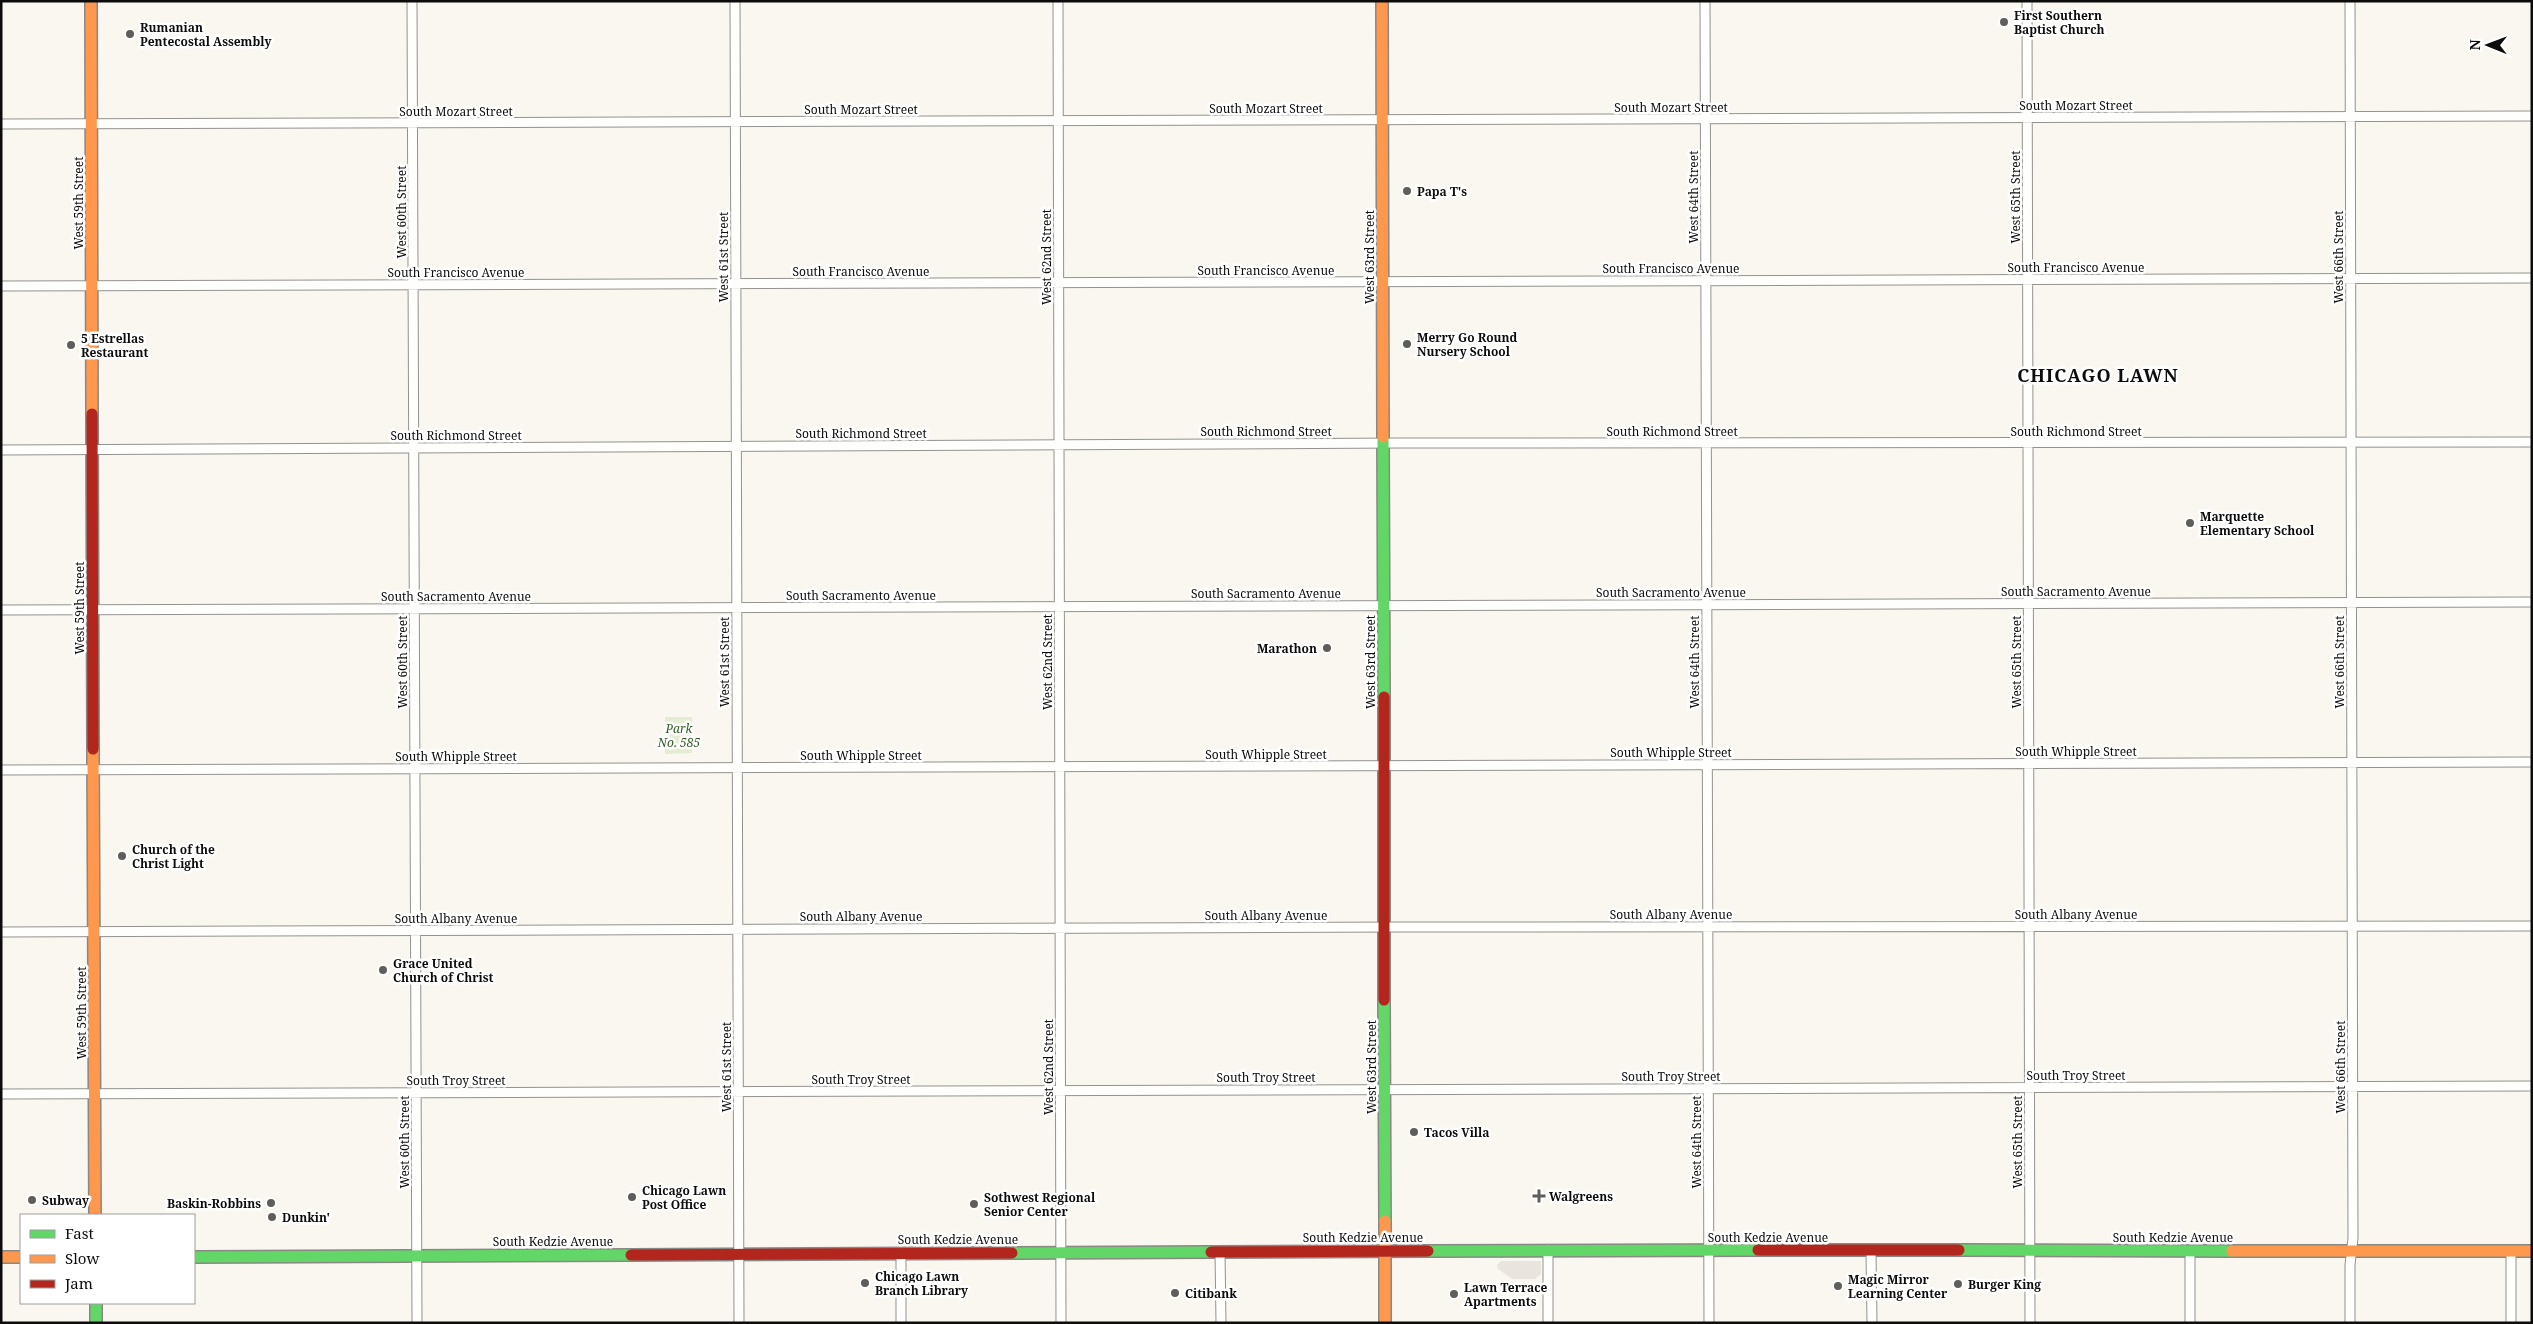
<svg xmlns="http://www.w3.org/2000/svg" width="2533" height="1324" font-family="'Noto Serif',serif">
<style>
.green{fill:#e3edd2}
.plaza{fill:#e9e5dc}
.lines{fill:none;stroke-linecap:round;stroke-linejoin:round}
.street-casing{stroke:#93928f;stroke-width:11}
.fast-casing{stroke:#898885;stroke-width:14}
.slow-casing{stroke:#898885;stroke-width:14}
.jam-casing{stroke:#898885;stroke-width:14}
.street{stroke:#fefefd;stroke-width:9}
.fast{stroke:#63d668;stroke-width:11}
.slow{stroke:#ff974d;stroke-width:11}
.jam{stroke:#b3261e;stroke-width:11}
.poi-dot{fill:#5f5e5c;stroke:#fff;stroke-width:2}
.labels{text-anchor:middle;dominant-baseline:central;stroke-width:5;stroke-linejoin:round;paint-order:stroke}
.poi-label{font-size:12px;font-weight:bold;fill:#0c0c0c;stroke:#fff;text-anchor:start}
.street-label{font-size:12px;fill:#0c0c0c;stroke:#fff}
.park-label{font-size:12px;font-style:italic;fill:#305d22;stroke:#fff}
.district-label{font-size:18px;font-weight:bold;letter-spacing:1px;fill:#0c0c0c;stroke:#fff}
</style>
<rect width="100%" height="100%" fill="#f9f7f0"/>
<path class="green" d="M665 717H692V753L665 754Z"/>
<path class="plaza" d="M1501 1261H1541V1274L1535 1279H1512L1498 1269 1497 1265Z"/>
<g class="lines">
<defs>
<path id="street" d="M412 1 417 1323
M735 1 739 1323
M1058 1 1061 1323
M1705 1 1709 1323
M2027 1 2030 1323
M2350 1 2353 1238 2350 1265V1323
M1 124 2532 116
M1 286 2532 278
M1 450 1400 443 2532 442
M1 610 2532 602
M1 770 2532 762
M1 932 1401 927 2532 926
M1 1094 2532 1086
M1548 1250V1323
M1871 1251 1872 1323
M2190 1251V1323
M1220 1252 1221 1323
M2511 1252V1323
M901 1253V1323"/>
<path id="fast" d="M1383 437 1384 697
M1384 1000 1385 1221
M1959 1250 2232 1251
M1428 1251 1758 1250
M1012 1253 1211 1252
M194 1257 631 1255
M96 1303V1323"/>
<path id="slow" d="M91 1 92 414
M1382 1 1383 437
M93 749 95 1215
M1385 1221V1323
M2232 1251H2532
M1 1257H21"/>
<path id="jam" d="M92 414 93 749
M1384 697V1000
M1758 1250H1959
M1211 1252 1428 1251
M631 1255 1012 1253"/>
</defs>
<use href="#street" class="street-casing"/>
<use href="#fast" class="fast-casing"/>
<use href="#slow" class="slow-casing"/>
<use href="#jam" class="jam-casing"/>
<use href="#street" class="street"/>
<use href="#fast" class="fast"/>
<use href="#slow" class="slow"/>
<use href="#jam" class="jam"/>
</g>
<g class="poi-dot">
<circle cx="2004" cy="22" r="5"/>
<circle cx="130" cy="34" r="5"/>
<circle cx="1407" cy="191" r="5"/>
<circle cx="1407" cy="344" r="5"/>
<circle cx="71" cy="345" r="5"/>
<circle cx="2190" cy="523" r="5"/>
<circle cx="1327" cy="648" r="5"/>
<circle cx="122" cy="856" r="5"/>
<circle cx="383" cy="970" r="5"/>
<circle cx="1414" cy="1132" r="5"/>
<path d="M1536.5 1188.5h5v5h5v5h-5v5h-5v-5h-5v-5h5z"/>
<circle cx="632" cy="1197" r="5"/>
<circle cx="32" cy="1200" r="5"/>
<circle cx="271" cy="1203" r="5"/>
<circle cx="974" cy="1204" r="5"/>
<circle cx="272" cy="1217" r="5"/>
<circle cx="865" cy="1283" r="5"/>
<circle cx="1958" cy="1284" r="5"/>
<circle cx="1838" cy="1286" r="5"/>
<circle cx="1175" cy="1293" r="5"/>
<circle cx="1454" cy="1294" r="5"/>
</g>
<g class="labels">
<g class="poi-label">
<text x="2014" y="15">First Southern<tspan x="2014" dy="14">Baptist Church</tspan></text>
<text x="140" y="27">Rumanian<tspan x="140" dy="14">Pentecostal Assembly</tspan></text>
<text x="1417" y="191">Papa T's</text>
<text x="1417" y="337">Merry Go Round<tspan x="1417" dy="14">Nursery School</tspan></text>
<text x="81" y="338">5 Estrellas<tspan x="81" dy="14">Restaurant</tspan></text>
<text x="2200" y="516">Marquette<tspan x="2200" dy="14">Elementary School</tspan></text>
<text x="1317" y="648" text-anchor="end">Marathon</text>
<text x="132" y="849">Church of the<tspan x="132" dy="14">Christ Light</tspan></text>
<text x="393" y="963">Grace United<tspan x="393" dy="14">Church of Christ</tspan></text>
<text x="1424" y="1132">Tacos Villa</text>
<text x="642" y="1190">Chicago Lawn<tspan x="642" dy="14">Post Office</tspan></text>
<text x="1549" y="1196">Walgreens</text>
<text x="984" y="1197">Sothwest Regional<tspan x="984" dy="14">Senior Center</tspan></text>
<text x="42" y="1200">Subway</text>
<text x="261" y="1203" text-anchor="end">Baskin-Robbins</text>
<text x="282" y="1217">Dunkin'</text>
<text x="875" y="1276">Chicago Lawn<tspan x="875" dy="14">Branch Library</tspan></text>
<text x="1848" y="1279">Magic Mirror<tspan x="1848" dy="14">Learning Center</tspan></text>
<text x="1968" y="1284">Burger King</text>
<text x="1464" y="1287">Lawn Terrace<tspan x="1464" dy="14">Apartments</tspan></text>
<text x="1185" y="1293">Citibank</text>
</g>
<g class="street-label">
<text x="2076" y="105">South Mozart Street</text>
<text x="1671" y="107">South Mozart Street</text>
<text x="1266" y="108">South Mozart Street</text>
<text x="861" y="109">South Mozart Street</text>
<text x="456" y="111">South Mozart Street</text>
<text transform="translate(1693 197) rotate(-90)">West 64th Street</text>
<text transform="translate(2015 197) rotate(-90)">West 65th Street</text>
<text transform="translate(78 203) rotate(-90)">West 59th Street</text>
<text transform="translate(401 212) rotate(-90)">West 60th Street</text>
<text transform="translate(723 257) rotate(-90)">West 61st Street</text>
<text transform="translate(1046 257) rotate(-90)">West 62nd Street</text>
<text transform="translate(1369 257) rotate(-90)">West 63rd Street</text>
<text transform="translate(2338 257) rotate(-90)">West 66th Street</text>
<text x="2076" y="267">South Francisco Avenue</text>
<text x="1671" y="268">South Francisco Avenue</text>
<text x="1266" y="270">South Francisco Avenue</text>
<text x="861" y="271">South Francisco Avenue</text>
<text x="456" y="272">South Francisco Avenue</text>
<text x="1266" y="431">South Richmond Street</text>
<text x="1672" y="431">South Richmond Street</text>
<text x="2076" y="431">South Richmond Street</text>
<text x="861" y="433">South Richmond Street</text>
<text x="456" y="435">South Richmond Street</text>
<text x="2076" y="591">South Sacramento Avenue</text>
<text x="1671" y="592">South Sacramento Avenue</text>
<text x="1266" y="593">South Sacramento Avenue</text>
<text x="861" y="595">South Sacramento Avenue</text>
<text x="456" y="596">South Sacramento Avenue</text>
<text transform="translate(79 608) rotate(-90)">West 59th Street</text>
<text transform="translate(402 662) rotate(-90)">West 60th Street</text>
<text transform="translate(724 662) rotate(-90)">West 61st Street</text>
<text transform="translate(1047 662) rotate(-90)">West 62nd Street</text>
<text transform="translate(1370 662) rotate(-90)">West 63rd Street</text>
<text transform="translate(1694 662) rotate(-90)">West 64th Street</text>
<text transform="translate(2016 662) rotate(-90)">West 65th Street</text>
<text transform="translate(2339 662) rotate(-90)">West 66th Street</text>
<text x="2076" y="751">South Whipple Street</text>
<text x="1671" y="752">South Whipple Street</text>
<text x="1266" y="754">South Whipple Street</text>
<text x="861" y="755">South Whipple Street</text>
<text x="456" y="756">South Whipple Street</text>
<text x="1671" y="914">South Albany Avenue</text>
<text x="2076" y="914">South Albany Avenue</text>
<text x="1266" y="915">South Albany Avenue</text>
<text x="861" y="916">South Albany Avenue</text>
<text x="456" y="918">South Albany Avenue</text>
<text transform="translate(81 1013) rotate(-90)">West 59th Street</text>
<text transform="translate(726 1067) rotate(-90)">West 61st Street</text>
<text transform="translate(1048 1067) rotate(-90)">West 62nd Street</text>
<text transform="translate(1371 1067) rotate(-90)">West 63rd Street</text>
<text transform="translate(2340 1067) rotate(-90)">West 66th Street</text>
<text x="2076" y="1075">South Troy Street</text>
<text x="1671" y="1076">South Troy Street</text>
<text x="1266" y="1077">South Troy Street</text>
<text x="861" y="1079">South Troy Street</text>
<text x="456" y="1080">South Troy Street</text>
<text transform="translate(404 1142) rotate(-90)">West 60th Street</text>
<text transform="translate(1696 1142) rotate(-90)">West 64th Street</text>
<text transform="translate(2017 1142) rotate(-90)">West 65th Street</text>
<text x="1363" y="1237">South Kedzie Avenue</text>
<text x="1768" y="1237">South Kedzie Avenue</text>
<text x="2173" y="1237">South Kedzie Avenue</text>
<text x="958" y="1239">South Kedzie Avenue</text>
<text x="553" y="1241">South Kedzie Avenue</text>
</g>
<g class="park-label">
<text x="679" y="728">Park<tspan x="679" dy="14">No. 585</tspan></text>
</g>
<g class="district-label">
<text x="2098" y="375">CHICAGO LAWN</text>
</g>
</g>
<rect width="2533" height="1324" fill="none" stroke="#0c0c0c" stroke-width="5"/>
<rect x="20" y="1214" width="175" height="90" fill="#ffffff" stroke="#9e9e9e"/>
<rect x="30" y="1230" width="25" height="8" fill="#63d668" stroke="#9e9e9e"/>
<text x="65" y="1239" font-size="15" fill="#0c0c0c">Fast</text>
<rect x="30" y="1255" width="25" height="8" fill="#ff974d" stroke="#9e9e9e"/>
<text x="65" y="1264" font-size="15" fill="#0c0c0c">Slow</text>
<rect x="30" y="1280" width="25" height="8" fill="#b3261e" stroke="#9e9e9e"/>
<text x="65" y="1289" font-size="15" fill="#0c0c0c">Jam</text>
<g transform="translate(2488 45) rotate(271)" stroke="#ffffff" stroke-width="4" paint-order="stroke">
<path d="M0-4L9 19L0 12L-9 19Z" fill="#0c0c0c"/>
<text y="-8" font-size="14" font-weight="bold" text-anchor="middle" fill="#0c0c0c">N</text>
</g>
</svg>
